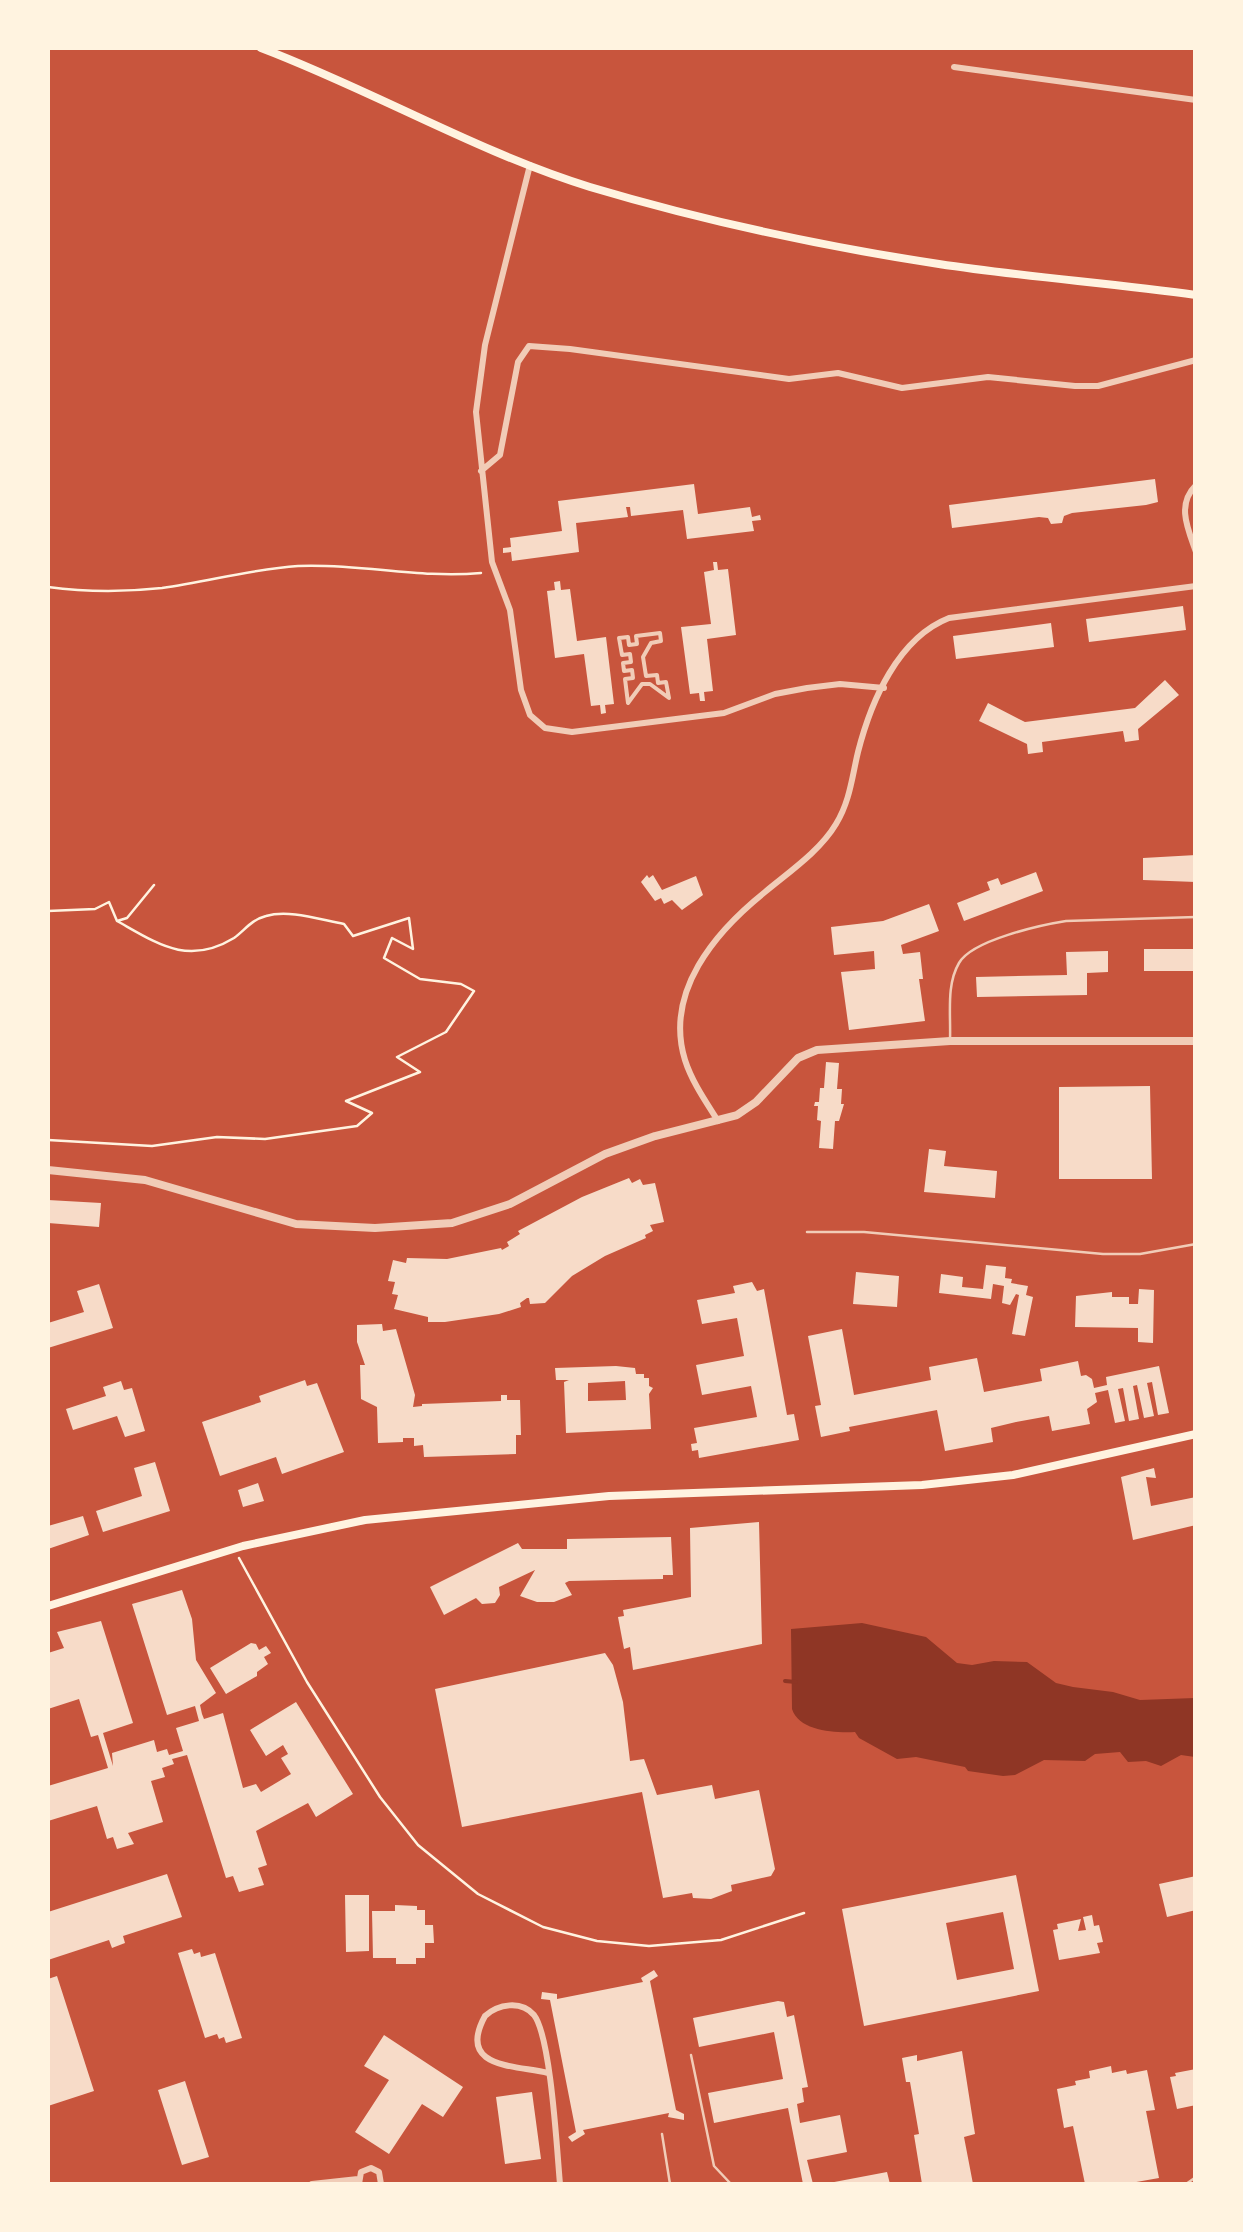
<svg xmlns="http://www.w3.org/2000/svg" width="1243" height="2232" font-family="'Fira Sans',sans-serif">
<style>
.water{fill:#8f3625}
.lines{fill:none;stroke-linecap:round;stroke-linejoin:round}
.stream{stroke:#8f3625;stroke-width:4}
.building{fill:#f7dbc8;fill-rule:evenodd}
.path{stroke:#fff3e0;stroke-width:2.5}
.service{stroke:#f1ccb7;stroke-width:2.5}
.pedestrian{stroke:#f1ccb7;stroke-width:4}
.minor{stroke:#f1ccb7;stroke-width:6}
.tertiary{stroke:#f1ccb7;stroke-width:8}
.secondary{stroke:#fff3e0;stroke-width:8}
</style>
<rect width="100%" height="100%" fill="#c8553d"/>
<path class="water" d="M862 1623 926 1637 957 1663 972 1665 994 1661 1027 1662 1056 1683 1073 1687 1113 1692 1140 1700 1195 1698V1757L1181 1755 1161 1766 1146 1761 1128 1762 1120 1752 1095 1754 1085 1761 1044 1760 1015 1775 1003 1776 968 1771 965 1767 916 1757 897 1759 859 1738 855 1732C834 1733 799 1731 792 1709L791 1629Z"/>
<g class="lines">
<path class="stream" d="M785 1681 796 1682"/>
</g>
<path class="building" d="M1155 479 1158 502 1146 505 1072 513 1064 516 1062 523 1051 524 1048 518 1039 517 952 528 949 505Z
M694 484 698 514 750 507 752 517 760 515 761 520 752 521 754 531 687 539 683 510 631 516 630 507H626L628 517 576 523 579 552 512 561 511 552 503 553V548L511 547 510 538 562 531 558 501Z
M713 562H717L718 570 728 569 736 635 707 639 713 691 704 692 705 701H700L699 693 690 694 681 627 711 624 704 572 714 570Z
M560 581 561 590 570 589 577 641 606 637 614 704 605 705 606 713 601 714 600 705 591 706 584 654 555 658 547 591 555 590 554 582Z
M1183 606 1186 630 1089 642 1086 619Z
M1051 623 1054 647 956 659 953 636Z
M1165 680 1179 695 1138 729 1139 740 1125 742 1123 731 1042 742 1043 752 1028 754 1027 744 979 721 988 703 1025 722 1135 708Z
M1196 855V882L1143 880V858Z
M1036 872 1043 891 964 921 957 903 990 890 987 882 998 878 1001 885Z
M647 875 649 878 653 875 662 890 696 876 703 895 682 910 672 900 664 904 661 898 655 901 641 882Z
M929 904 939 931 901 945 903 954 920 952 923 979H919L925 1021 849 1030 841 972 875 969 874 951 834 955 831 927 883 921Z
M1144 949H1196V971H1144Z
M1108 951V972L1087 973V995L977 997 976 977 1067 975 1066 952Z
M826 1062 839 1063 837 1089H842L841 1104H844L839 1121H835L833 1149 819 1148 821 1121 817 1120 818 1106H814L815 1102H819L820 1088H824Z
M1150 1086 1152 1179H1059V1087Z
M929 1149 946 1151 944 1166 997 1171 995 1198 924 1192Z
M629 1178 632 1183 640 1179 643 1185 655 1183 664 1222 650 1225 653 1231 645 1235 646 1238 605 1256 572 1276 545 1303 530 1304 529 1298H527L520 1303 521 1307 499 1314 445 1322H428V1317L394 1309 398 1295 392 1294 395 1282 388 1281 393 1260 406 1263 407 1258 447 1259 501 1248 502 1250 509 1246 507 1242 520 1234 518 1231 582 1197Z
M48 1200 101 1203 99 1227 48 1223Z
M986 1265 1006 1267 1005 1278 1012 1279 1011 1283 1028 1286 1026 1295 1033 1297 1025 1336 1012 1334 1019 1295 1016 1294 1010 1305 1002 1303 1004 1286 993 1284 991 1299 939 1293 941 1274 963 1277 962 1287 983 1289Z
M856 1272 899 1276 897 1307 853 1304Z
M752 1282 757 1291 764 1289 787 1415 794 1414 799 1440 699 1458 698 1450 692 1451 691 1444 697 1443 694 1428 757 1417 751 1386 702 1395 696 1365 744 1356 737 1318 702 1324 697 1300 735 1293 733 1286Z
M99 1284 113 1328 48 1348V1323L84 1312 77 1291Z
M1139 1289 1154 1290 1153 1343 1138 1342V1328L1075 1327 1076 1296 1112 1292V1297H1129V1304H1138Z
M382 1324 383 1331 396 1329 415 1395 413 1407 422 1406V1404L501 1401V1395H507V1400H520L521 1435H516V1454L424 1457 423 1445 414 1446V1438H403V1442L378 1443 377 1407 361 1399 360 1365H365L357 1342V1325Z
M842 1329 854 1395 931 1380 929 1367 977 1358 984 1392 1042 1381 1040 1369 1078 1361 1081 1376 1086 1375 1092 1379 1094 1388 1107 1385 1106 1377 1159 1366 1169 1413 1158 1415 1152 1382 1147 1383 1154 1416 1144 1418 1137 1385 1133 1386 1139 1419 1129 1421 1123 1388 1118 1389 1125 1421 1115 1423 1108 1390 1095 1393 1097 1402 1087 1409 1090 1424 1052 1431 1049 1416 1016 1422 991 1428 993 1442 945 1451 937 1410 849 1427 850 1431 821 1437 815 1406 821 1405 808 1336Z
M616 1366 635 1368 636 1374H644V1378H649V1386L653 1388 649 1394 651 1429 566 1433 564 1382 569 1380H556L555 1368ZM625 1381 626 1400 588 1401V1383Z
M305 1380 307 1386 317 1383 344 1452 282 1474 276 1457 220 1476 202 1422 261 1402 259 1396Z
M121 1381 124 1390 132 1388 145 1431 125 1437 117 1416 73 1430 66 1409 106 1396 103 1387Z
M155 1462 170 1511 103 1532 96 1511 142 1496 134 1468Z
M1154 1468 1156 1478 1146 1477 1151 1506 1196 1497V1525L1133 1540 1121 1477Z
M258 1483 264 1501 243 1507 238 1490Z
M83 1516 89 1535 48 1549V1526Z
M759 1522 762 1644 633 1670 630 1647 624 1649 618 1617 624 1616 623 1610 691 1597 690 1528Z
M671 1537 673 1575H663V1579L569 1581 565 1583 572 1595 554 1602H537L520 1596 535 1570 499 1587 500 1595 495 1603 482 1604 476 1598 444 1615 430 1587 518 1543 522 1549H567V1539Z
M182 1590 192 1619 196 1660 216 1693 200 1705 202 1714 204 1719 223 1713 243 1788 256 1784 261 1792 291 1774 281 1758 288 1754 283 1745 266 1756 250 1730 296 1702 353 1794 316 1817 308 1803 256 1831 267 1865 258 1868 264 1885 239 1892 233 1876 226 1878 187 1755 172 1759 174 1764 162 1768 165 1777 151 1781 163 1822 128 1833 134 1844 117 1849 113 1837 107 1839 97 1806 48 1821V1786L108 1768 98 1735 91 1737 79 1699 48 1709V1653L64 1648 57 1632 101 1621 133 1723 103 1733 113 1766 112 1753 154 1740 157 1752 167 1749 169 1755 183 1751 176 1728 199 1721 195 1706 167 1715 132 1604Z
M251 1643 256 1644 259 1650 266 1646 271 1653 264 1657 268 1664 257 1672V1676L226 1694 210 1668Z
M605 1653 613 1665 623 1702 630 1761 644 1759 657 1795 712 1785 715 1799 759 1790 775 1869 771 1876 731 1885 732 1891 711 1899 693 1898 692 1893 663 1898 642 1792 462 1827 435 1689Z
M167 1874 182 1917 123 1936 125 1943 112 1948 109 1940 48 1960V1912Z
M1016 1875 1039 1991 864 2026 842 1909ZM1003 1912 1014 1969 957 1980 946 1923Z
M1196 1876V1910L1167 1917 1159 1884Z
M345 1895H369V1951L346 1952Z
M395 1905 417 1906V1910H425V1925H433L434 1943H425V1958H416V1964H396V1958H373L372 1911H395Z
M1092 1915 1094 1926 1099 1925 1103 1942 1097 1943 1100 1953 1059 1960 1053 1930 1058 1929 1057 1924 1081 1919 1078 1931 1086 1930 1083 1917Z
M192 1949 194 1954 200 1952 201 1957 215 1953 242 2038 226 2043 224 2037 219 2039 217 2034 205 2038 178 1953Z
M654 1970 658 1976 650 1981 676 2110 684 2114V2120L668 2117 669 2113 583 2130 585 2134 572 2142 568 2137 576 2132 550 2000 541 1999 542 1992 557 1994V1999L643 1982 641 1978Z
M57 1976 94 2091 48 2106V1979Z
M778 2001 784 2002 787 2017 794 2015 808 2087 802 2088 804 2102 797 2104 800 2123 840 2115 847 2152 807 2160 813 2184H803L788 2108 714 2123 708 2093 783 2079 774 2032 699 2047 693 2018Z
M384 2035 463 2087 443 2117 422 2104 389 2154 355 2132 389 2080 364 2066Z
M962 2051 975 2134 964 2137 973 2184H922L914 2135 919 2134 910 2082H906L902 2058 917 2055V2061Z
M1111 2066 1112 2073 1126 2070 1127 2074 1147 2070 1155 2110 1146 2111 1159 2178 1125 2184H1085L1073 2126 1064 2128 1057 2089 1076 2085 1075 2081 1090 2078 1089 2071Z
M1196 2069V2105L1177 2109 1170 2077 1176 2076 1175 2073Z
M185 2081 209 2157 182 2165 158 2090Z
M532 2092 541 2159 505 2164 496 2097Z
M887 2172 890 2184H829V2183Z"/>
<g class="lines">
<path class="path" d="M48 587C85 592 125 592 162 588 207 582 252 569 298 566 360 563 419 579 481 573
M48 911 95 909 109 902 117 921 127 918 154 885
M48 1140 152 1146 217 1137 265 1139 357 1126 372 1113 346 1101 420 1072 397 1057 446 1032 474 991 461 984 420 979 384 958 392 938 413 949 409 918 353 936 344 924C321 920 289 909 266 916 251 920 245 930 234 938 188 966 158 944 117 921
M239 1558 307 1682 380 1797 418 1845 478 1894 543 1927 597 1941 649 1946 721 1940 804 1913"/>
<path class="service" d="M950 1039C951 1015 946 985 959 963 972 940 1041 925 1066 921L1196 917
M807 1232H864L1103 1254H1140L1196 1244
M691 2055 714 2166 731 2184
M662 2134 670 2184
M1186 2184 1196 2177"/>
<path class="pedestrian" d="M660 633 661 641 651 643 643 657 646 676 657 675 658 683 666 682 669 698 650 684H642L628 703 625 679 633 678 632 670 624 671 623 663 631 662 630 654 622 655 619 638 628 637 629 645 637 644 636 636Z"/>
<path class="minor" d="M954 67 1196 100
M530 165 485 345 476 412 492 562 510 610 521 690 530 715 545 728 572 732 724 713 775 694 807 688 840 684 884 688
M481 471 500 455 518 362 529 346 570 349 789 379 838 373 902 388 988 377 1075 386H1098L1196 360
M1196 485C1176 505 1188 529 1196 552
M718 1121C706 1102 692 1082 685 1060 664 992 715 932 765 892 789 872 820 851 836 824 850 801 852 777 858 752 871 701 898 638 949 618L1196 586
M548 2073C516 2065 456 2069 485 2016 498 2004 521 2000 534 2015 551 2037 557 2152 560 2184
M312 2184 358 2179
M359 2184 361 2172 371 2168 379 2172 381 2184"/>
<path class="tertiary" d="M48 1170 145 1180 296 1224 375 1228 452 1223 510 1204 605 1154 655 1136 737 1115 756 1102 798 1058 817 1050 950 1041H1196"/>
<path class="secondary" d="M261 48C372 90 477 152 590 187 704 221 821 246 939 264 1024 277 1110 283 1196 295
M48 1606 243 1546 365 1520 609 1496 922 1485 1013 1475 1196 1434"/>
</g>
<rect width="1243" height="2232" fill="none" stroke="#fff3e0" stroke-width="100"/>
</svg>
